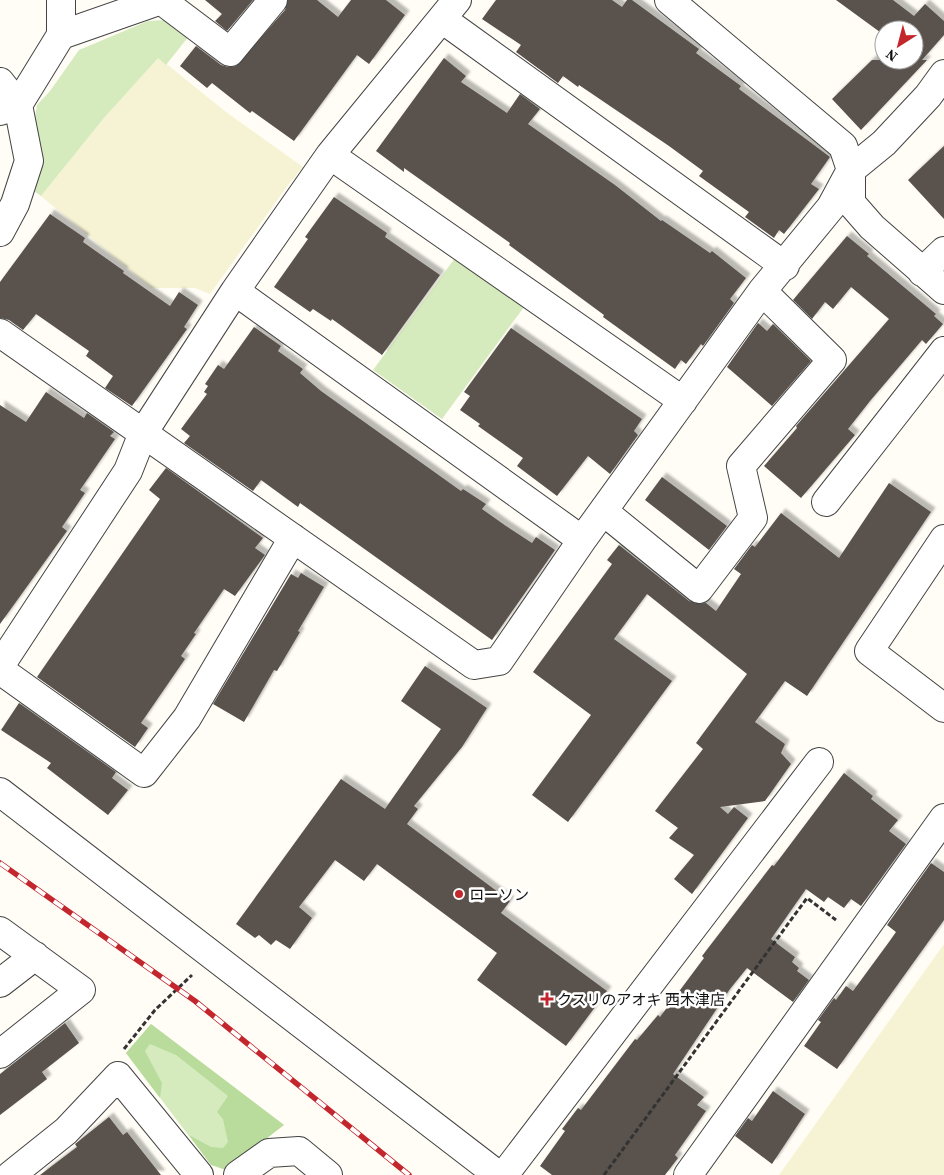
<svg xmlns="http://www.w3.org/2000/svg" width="944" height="1175" font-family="'Source Serif 4','Noto Sans JP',serif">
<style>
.farmland{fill:#f6f3d4}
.green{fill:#d5ebbd}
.forest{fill:#b9dc9c}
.building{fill:#5a524d;filter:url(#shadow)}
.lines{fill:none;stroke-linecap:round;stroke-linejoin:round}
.minor-casing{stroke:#444;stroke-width:30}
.tertiary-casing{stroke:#444;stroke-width:30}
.path{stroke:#333;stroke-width:3;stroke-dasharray:5 2.5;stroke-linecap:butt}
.minor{stroke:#fff;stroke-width:28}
.tertiary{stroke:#fff;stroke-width:28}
.rail-casing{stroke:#c4262e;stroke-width:5.5}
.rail{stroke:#fff;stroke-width:4;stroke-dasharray:11;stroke-linecap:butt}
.poi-dot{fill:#c4262e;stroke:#fff;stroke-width:2}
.labels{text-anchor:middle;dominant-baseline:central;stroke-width:5;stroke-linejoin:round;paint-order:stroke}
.poi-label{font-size:15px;fill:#111;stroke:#fff;text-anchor:start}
</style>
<defs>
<filter id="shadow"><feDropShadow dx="4.5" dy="-4.5" stdDeviation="1" flood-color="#0004"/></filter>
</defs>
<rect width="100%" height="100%" fill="#fffdf5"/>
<path class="farmland" d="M158 57 226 112 303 167 288 185 210 294 195 288H151L41 196 104 118Z
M944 944V1175H779Z"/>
<path class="green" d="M165 20 189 36 166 65 158 58 104 118 41 196 34 191 36 183 34 124 37 105 50 91 79 50 148 21Z
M455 258 524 307 442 419 373 370Z
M151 1024 284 1125 211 1165 126 1053Z"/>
<path class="forest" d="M151 1024 284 1125 226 1170 211 1165 189 1135 211 1147 223 1148 228 1142 223 1119 217 1112 228 1096 176 1055 150 1044 145 1051 162 1083 160 1098 126 1053Z"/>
<path class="building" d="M205 0H253L227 31 215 21 222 14Z
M288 0H317L338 17 351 0H386L405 15 369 64 357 55 294 141 252 111 250 113 212 83 207 88 180 66 196 46 221 65 228 67 236 66 285 10Z
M496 0H612L622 7 627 0H632L699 49 696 53 741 86 739 89 830 157 811 184 819 189 784 234 779 230 774 238 745 217 749 212 699 176 703 171 669 146 579 85 578 87 563 76 558 83 516 52 521 45 482 19Z
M836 0H893L914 16 925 4 944 21V35L922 60H927L861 130 832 99 872 60H919L914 57V30H884V35Z
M444 58 466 76 461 82 507 113 520 94 540 109 528 124 615 185 661 221 662 220 710 253 712 251 746 278 730 299 734 303 703 346 701 344 686 364 681 360 675 369 603 317 604 315 509 245 510 243 404 168V172L376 151Z
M944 146V219L908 180Z
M334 197 387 233 385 237 440 275 382 355 332 319 331 321 313 309 310 312 274 287 308 239 305 237Z
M50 214 85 238 83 242 124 271 123 273 170 306 179 292 198 305 184 327 187 329 132 406 105 388 113 376 86 356 89 351 36 314 23 330 9 320 0 318V282Z
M847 236 869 254 867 256 936 314 934 316 943 324 926 344 922 340 870 401 848 429 855 435 801 498 764 466 797 428 796 426 889 319 851 287 833 309 825 302 812 319 793 300Z
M758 323 767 331 773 324 811 361 772 406 727 367Z
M254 327 281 346 278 351 303 369 300 373 321 391 461 491 463 489 486 504 482 509 506 526 532 543 536 537 555 550 492 640 300 503 298 507 261 480 253 491 184 443 190 436 181 429 207 394 204 392 208 386 205 384 218 365 224 369Z
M511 328 642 419 634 431 638 435 610 474 588 456 557 496 517 466 523 458 478 426 480 424 460 410 470 396 464 392Z
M46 392 84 418 87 413 114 432 110 436 115 439 80 490 85 493 62 527 67 531 0 624V405L26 422Z
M166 468 263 538 255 548 265 555 235 596 224 589 194 633 196 634 181 656 185 659 141 723 148 728 135 747 37 677 160 499 149 490Z
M662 477 727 526 709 550 645 500Z
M889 483 931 512 807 696 785 681 755 722 785 744 781 753 791 764 765 801 720 807 728 814 734 807 748 818 692 894 674 879 694 855 669 838 678 828 655 811 703 749 696 743 747 674 647 594 614 639 672 681 568 822 532 795 591 715 533 672 612 564 607 560 619 545 689 601 697 604 706 603 716 611 741 574 734 569 752 545 755 547 781 513 839 558Z
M301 573 324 587 298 631 300 632 277 671 274 670 244 722 213 704 291 574 298 578Z
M425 666 487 708 462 747 414 806 418 809 407 824 510 901 501 913 607 991 566 1046 477 980 497 953 377 864 364 881 335 860 299 907 312 918 290 949 276 940 271 945 259 935 255 938 236 924 341 779 385 809 441 729 401 701Z
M19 703 116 772 112 778 128 790 108 815 47 768 51 763 1 730Z
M844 773 873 796 871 799 898 820 889 831 906 844 861 906 851 899 844 908 828 897 824 902 806 889 771 939 795 957 792 962 799 968 797 971 809 980 793 1002 747 968 730 989 673 1074 704 1097 697 1105 706 1111 675 1155 678 1158 665 1175H552L540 1166 565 1131 562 1129 578 1108 581 1110 635 1039 637 1040 658 1015 660 1017 704 958 702 956 772 865 774 866Z
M931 863 944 872V920L837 1069 804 1046 821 1022 818 1020 834 998 836 1000 846 986 853 991 889 942 896 932 887 925Z
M65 1023 79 1043 42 1072 47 1079 0 1115V1074Z
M773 1091 805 1114 772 1164 735 1136 748 1118 752 1121Z
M109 1117 123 1135 127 1132 161 1175H40L77 1147 75 1144Z"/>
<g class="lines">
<defs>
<path id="minor" d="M161 0 230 52 273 0
M669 0 843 146 851 170V203L872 227 944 290
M442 19 785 266
M61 35V0
M0 82 18 105 29 161 15 204 0 232
M0 111 18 105 61 35 161 0
M330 155 683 401
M922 272 944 251
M235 291 582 540
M0 333 474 665 499 661 582 540 762 291 831 207 851 170 884 143 928 96 944 74
M826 502 944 351
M603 511 699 589 753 518 741 466 832 360 762 291
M944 539 869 651 944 708
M0 666 128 471 143 433 235 291 330 155 457 0
M0 670 144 773 187 718 293 538
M0 931 81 990 0 1054
M0 983 35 956
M11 1175 66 1131 118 1076 199 1175
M238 1175 269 1153 299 1151 328 1175
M504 1175 819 762
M688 1175 944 818"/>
<path id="tertiary" d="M0 792 498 1175"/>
</defs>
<use href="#minor" class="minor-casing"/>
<use href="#tertiary" class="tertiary-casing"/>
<path class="path" d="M124 1049 155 1010 192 975
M604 1175 807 898 836 920"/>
<use href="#minor" class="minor"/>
<use href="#tertiary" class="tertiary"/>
<defs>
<path id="rail" d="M0 863 195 1001 409 1175"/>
</defs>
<use href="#rail" class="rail-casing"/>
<use href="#rail" class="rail"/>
</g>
<g class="poi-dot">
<circle cx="459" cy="894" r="5"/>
<path d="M544.5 991.5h5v5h5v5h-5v5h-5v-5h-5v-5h5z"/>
</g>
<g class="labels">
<g class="poi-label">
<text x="469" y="894">ローソン</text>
<text x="557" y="999">クスリのアオキ 西木津店</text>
</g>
</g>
<g transform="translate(899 45) rotate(216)"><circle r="24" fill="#ffffff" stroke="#a0a0a0"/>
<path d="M0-4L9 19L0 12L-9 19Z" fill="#c4262e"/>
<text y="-8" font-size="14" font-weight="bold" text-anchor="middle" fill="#111111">N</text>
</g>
</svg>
